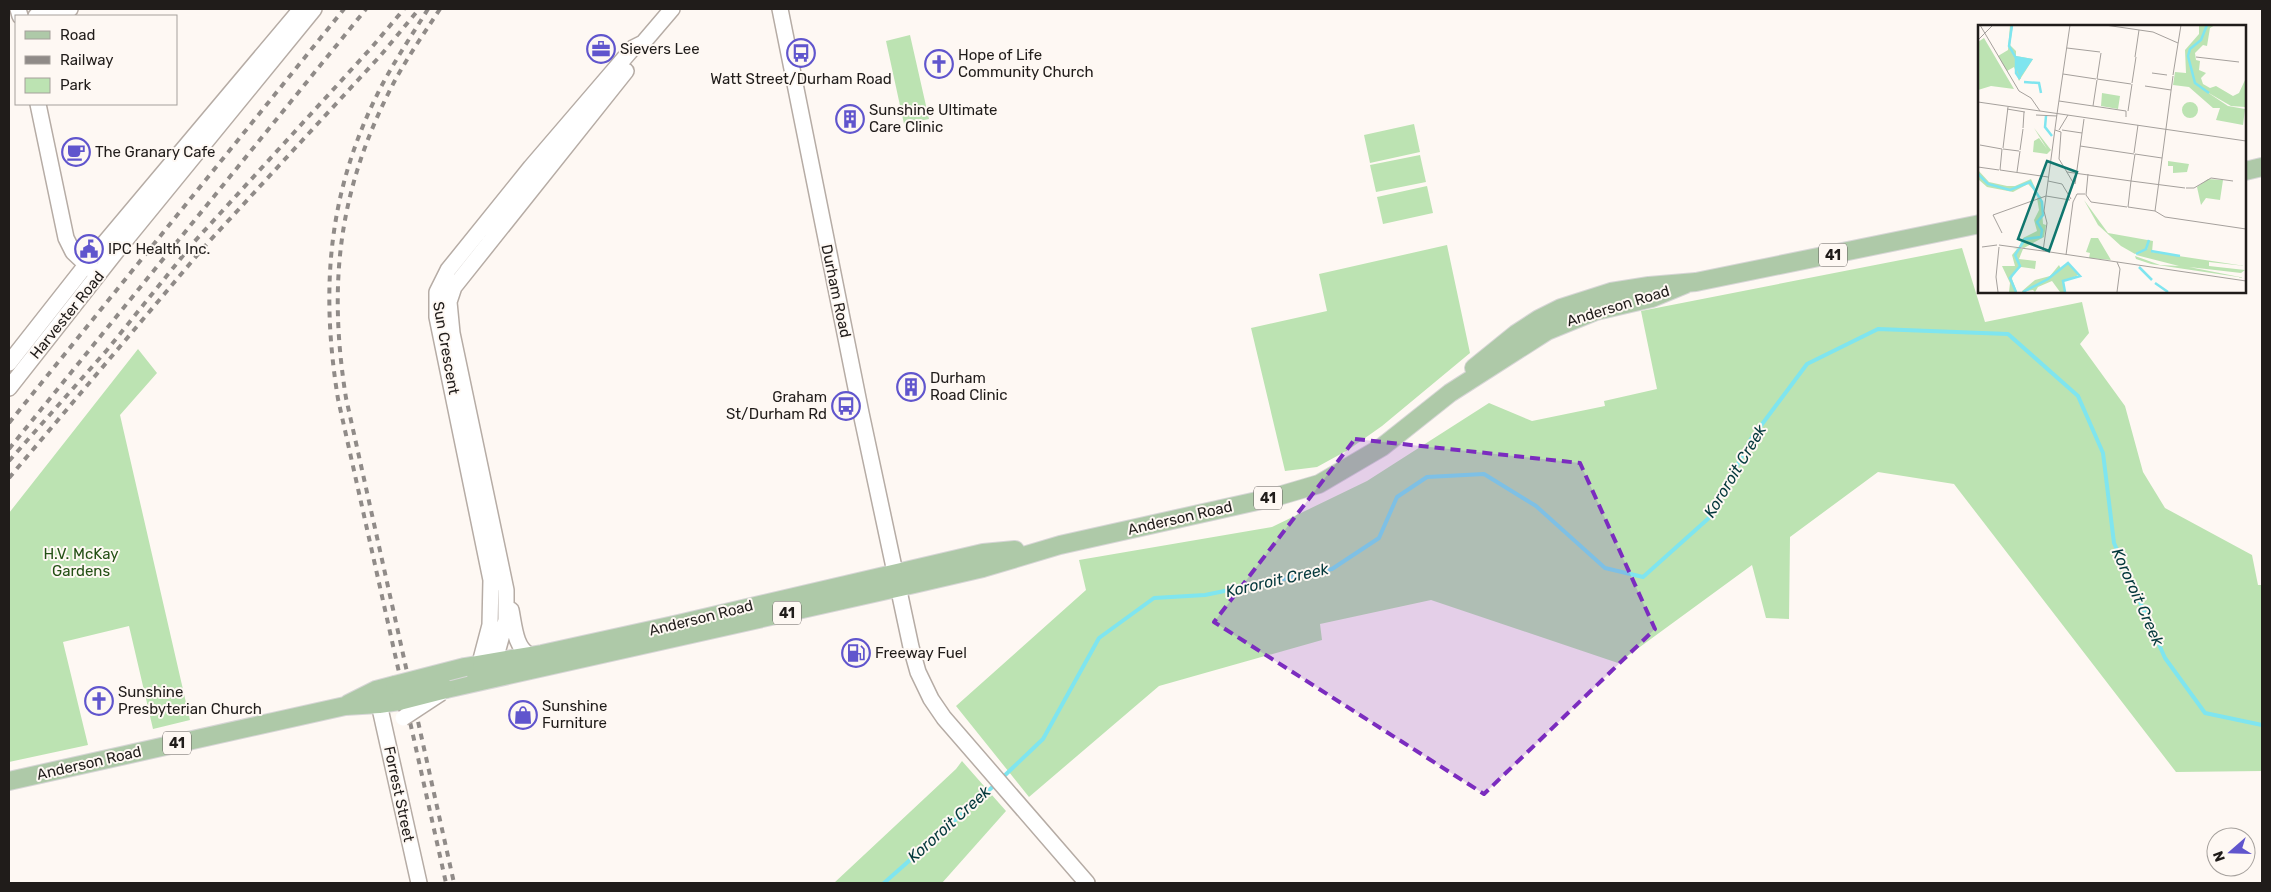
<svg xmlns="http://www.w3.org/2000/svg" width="2271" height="892" font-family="Rubik,sans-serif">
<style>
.green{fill:#bce3b2}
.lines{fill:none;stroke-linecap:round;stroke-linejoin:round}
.stream{stroke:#7fe5ef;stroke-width:4}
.secondary-casing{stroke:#b6aca5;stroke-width:18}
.primary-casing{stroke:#d7d6d6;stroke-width:20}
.secondary{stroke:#fff;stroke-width:15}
.primary{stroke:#aec9a8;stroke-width:18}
.rail{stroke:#908b88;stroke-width:4;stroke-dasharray:6 6;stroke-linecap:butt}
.secondary-bridge-casing{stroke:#b6aca5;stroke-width:18;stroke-linecap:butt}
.primary-bridge-casing{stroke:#d7d6d6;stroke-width:20;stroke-linecap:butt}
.secondary-bridge{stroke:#fff;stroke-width:15}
.primary-bridge{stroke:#aec9a8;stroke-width:18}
.marked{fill:#7b2cbf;fill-opacity:0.2;stroke:#7b2cbf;stroke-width:4;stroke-dasharray:10 6;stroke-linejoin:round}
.labels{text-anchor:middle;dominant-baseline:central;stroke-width:4;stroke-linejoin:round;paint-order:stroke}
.shield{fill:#fef8f3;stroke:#635e5b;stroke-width:1}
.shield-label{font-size:14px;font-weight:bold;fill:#201c1a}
.poi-label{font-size:15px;fill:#201c1a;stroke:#fef8f3;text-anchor:start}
.street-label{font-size:15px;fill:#201c1a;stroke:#fef8f3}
.park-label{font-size:15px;fill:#245015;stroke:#fef8f3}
.water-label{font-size:16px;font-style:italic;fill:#04383c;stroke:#fef8f3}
.inset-river{fill:none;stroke:#7fe5ef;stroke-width:2.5}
.inset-road{fill:none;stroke:#a5a09c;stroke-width:1}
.view{fill:#0f766e;fill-opacity:0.15;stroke:#0f766e;stroke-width:2.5}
.inset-edge{fill:none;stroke:#201c1a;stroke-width:2.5}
</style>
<rect width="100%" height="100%" fill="#fef8f3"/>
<path class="green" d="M910 35 929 119 904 124 886 41Z
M1414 124 1420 152 1370 163 1364 135Z
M1420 155 1426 182 1376 192 1370 165Z
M1427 186 1433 213 1383 224 1377 197Z
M1447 245 1470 353 1382 426 1348 450 1317 467 1285 471 1251 328 1327 311 1319 274Z
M1962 248 1985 322 2082 302 2089 333 2080 344 2125 406 2143 472 2165 508 2252 555 2258 585H2262V771L2176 772 1954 484 1878 472 1790 537 1789 619 1766 618 1752 565 1618 663 1431 600 1320 624 1322 640 1159 686 1029 797 956 706 1086 590 1079 560 1272 527 1367 481 1489 403 1532 421 1605 406 1604 401 1657 389 1641 311Z
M138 349 157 373 120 415 190 720 153 729 129 626 63 642 88 745 9 762V513Z
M962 761 1006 811 942 883H834L956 769Z"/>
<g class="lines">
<path class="stream" d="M1002 778 1043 739 1099 638 1154 598 1205 595 1332 569 1379 538 1397 497 1427 477 1484 474 1536 506 1605 568 1643 577 1710 517 1751 439 1807 364 1878 329 2008 334 2078 396 2103 453 2114 543 2165 658 2205 713 2262 725
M884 883 997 783"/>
<defs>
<path id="secondary" d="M18 9 20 16
M780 9 861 413 911 647 918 672 931 699 944 718 1087 883
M36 16 70 9
M38 104 66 238 73 252 92 270
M9 363 86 265 301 9
M9 388 119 248 314 9
M511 610C514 624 515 649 530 655
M495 660 506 620V590L452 333 449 302 454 287 626 71
M480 663 490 625 491 580 437 317V292L448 270 531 167 633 48 643 43 672 9
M379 704 419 883"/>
<path id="primary" d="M2245 171 2262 167
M1474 368 1516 334 1539 319 1561 308 1611 292 1649 286 1696 282 1980 224
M465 667 542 654 674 625 983 553 1015 550
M446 689 914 584 983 568 1060 545 1275 497 1319 484 1382 447 1450 393 1547 331 1596 311 1652 298 1686 284
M348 704 376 690 395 685
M9 781 345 706 379 704 399 701"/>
</defs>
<use href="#secondary" class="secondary-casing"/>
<use href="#primary" class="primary-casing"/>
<use href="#secondary" class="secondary"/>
<use href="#primary" class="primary"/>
<path class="rail" d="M428 9C412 35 395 60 381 87 328 190 320 287 338 399L446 883
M440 9C423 35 404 62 390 90 338 193 328 285 346 398L454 883
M9 423 344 9
M9 449 366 9
M9 461 107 350 194 242 372 47 404 9
M9 478 204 247 381 55 419 9"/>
<defs>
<path id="secondary-bridge" d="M403 718 441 693"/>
<path id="primary-bridge" d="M395 685 465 667
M399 701 446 689"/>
</defs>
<use href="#secondary-bridge" class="secondary-bridge-casing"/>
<use href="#primary-bridge" class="primary-bridge-casing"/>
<use href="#secondary-bridge" class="secondary-bridge"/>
<use href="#primary-bridge" class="primary-bridge"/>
</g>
<path class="marked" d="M1355 439 1580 463 1655 629 1484 794 1214 622Z"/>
<defs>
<symbol id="office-ring" viewBox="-11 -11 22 22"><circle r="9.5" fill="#fef8f3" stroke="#6055cd" stroke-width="1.5"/><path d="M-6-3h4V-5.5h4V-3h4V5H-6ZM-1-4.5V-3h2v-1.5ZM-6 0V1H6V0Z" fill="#6055cd"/></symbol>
<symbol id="bus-ring" viewBox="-11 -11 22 22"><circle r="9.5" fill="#fef8f3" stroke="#6055cd" stroke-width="1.5"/><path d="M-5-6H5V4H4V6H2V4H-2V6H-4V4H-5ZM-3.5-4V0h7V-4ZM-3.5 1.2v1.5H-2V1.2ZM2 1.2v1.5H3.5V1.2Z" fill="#6055cd"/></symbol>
<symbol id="church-ring" viewBox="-11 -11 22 22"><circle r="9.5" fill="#fef8f3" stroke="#6055cd" stroke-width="1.5"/><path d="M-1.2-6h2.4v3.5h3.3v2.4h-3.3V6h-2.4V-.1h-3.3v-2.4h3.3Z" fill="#6055cd"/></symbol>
<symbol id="building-ring" viewBox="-11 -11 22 22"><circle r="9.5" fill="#fef8f3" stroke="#6055cd" stroke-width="1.5"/><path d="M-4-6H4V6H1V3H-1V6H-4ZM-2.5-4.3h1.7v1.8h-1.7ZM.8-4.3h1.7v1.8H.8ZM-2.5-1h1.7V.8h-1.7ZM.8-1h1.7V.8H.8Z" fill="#6055cd"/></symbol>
<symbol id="cafe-ring" viewBox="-11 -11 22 22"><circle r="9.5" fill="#fef8f3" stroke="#6055cd" stroke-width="1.5"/><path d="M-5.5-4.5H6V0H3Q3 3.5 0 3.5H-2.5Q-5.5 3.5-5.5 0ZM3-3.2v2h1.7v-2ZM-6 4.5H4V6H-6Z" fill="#6055cd"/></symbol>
<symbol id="civic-ring" viewBox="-11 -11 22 22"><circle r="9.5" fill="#fef8f3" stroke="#6055cd" stroke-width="1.5"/><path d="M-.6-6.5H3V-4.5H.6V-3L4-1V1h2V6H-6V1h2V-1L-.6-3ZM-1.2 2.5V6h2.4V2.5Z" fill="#6055cd"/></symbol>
<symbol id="fuel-ring" viewBox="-11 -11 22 22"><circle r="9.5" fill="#fef8f3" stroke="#6055cd" stroke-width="1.5"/><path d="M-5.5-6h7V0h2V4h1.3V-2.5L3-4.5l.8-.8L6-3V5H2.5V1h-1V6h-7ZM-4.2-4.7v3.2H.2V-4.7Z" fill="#6055cd"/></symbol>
<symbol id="shop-ring" viewBox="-11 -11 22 22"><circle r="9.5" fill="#fef8f3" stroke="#6055cd" stroke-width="1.5"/><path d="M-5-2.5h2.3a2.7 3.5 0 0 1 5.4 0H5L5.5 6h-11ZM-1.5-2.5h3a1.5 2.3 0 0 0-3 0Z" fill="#6055cd"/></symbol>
</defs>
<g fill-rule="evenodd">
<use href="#office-ring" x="585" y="33" width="32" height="32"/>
<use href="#bus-ring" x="785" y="37" width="32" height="32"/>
<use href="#church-ring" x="923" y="48" width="32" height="32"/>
<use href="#building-ring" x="834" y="103" width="32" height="32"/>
<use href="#cafe-ring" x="60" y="136" width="32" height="32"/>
<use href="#civic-ring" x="73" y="233" width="32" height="32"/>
<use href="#building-ring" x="895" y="371" width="32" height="32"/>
<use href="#bus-ring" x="830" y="390" width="32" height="32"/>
<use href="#fuel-ring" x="840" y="637" width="32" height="32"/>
<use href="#church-ring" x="83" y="685" width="32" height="32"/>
<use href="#shop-ring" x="507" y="699" width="32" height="32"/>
</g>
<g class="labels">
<g class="shield">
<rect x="1819" y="243.5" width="28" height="23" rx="4"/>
<rect x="1254" y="486.5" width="28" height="23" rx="4"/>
<rect x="773" y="601.5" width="28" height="23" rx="4"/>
<rect x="163" y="731.5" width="28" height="23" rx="4"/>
</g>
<g class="shield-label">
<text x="1833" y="255">41</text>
<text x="1268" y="498">41</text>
<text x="787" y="613">41</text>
<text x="177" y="743">41</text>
</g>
<g class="poi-label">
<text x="620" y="49">Sievers Lee</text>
<text x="958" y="55">Hope of Life<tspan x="958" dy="17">Community Church</tspan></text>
<text x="801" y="79" text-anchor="middle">Watt Street/Durham Road</text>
<text x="869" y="110">Sunshine Ultimate<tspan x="869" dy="17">Care Clinic</tspan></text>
<text x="95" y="152">The Granary Cafe</text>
<text x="108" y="249">IPC Health Inc.</text>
<text x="930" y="378">Durham<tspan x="930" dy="17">Road Clinic</tspan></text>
<text x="827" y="397" text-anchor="end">Graham<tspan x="827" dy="17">St/Durham Rd</tspan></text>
<text x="875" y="653">Freeway Fuel</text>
<text x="118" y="692">Sunshine<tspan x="118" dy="17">Presbyterian Church</tspan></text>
<text x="542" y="706">Sunshine<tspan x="542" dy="17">Furniture</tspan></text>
</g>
<g class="street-label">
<text transform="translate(836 291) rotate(78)">Durham Road</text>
<text transform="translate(1618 306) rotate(-17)">Anderson Road</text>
<text transform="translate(67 315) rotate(-51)">Harvester Road</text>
<text transform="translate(446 348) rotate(80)">Sun Crescent</text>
<text transform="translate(1180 518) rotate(-13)">Anderson Road</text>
<text transform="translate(701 618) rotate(-14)">Anderson Road</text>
<text transform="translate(89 763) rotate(-13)">Anderson Road</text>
<text transform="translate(399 794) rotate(78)">Forrest Street</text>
</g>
<g class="park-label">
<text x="81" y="554">H.V. McKay<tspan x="81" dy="17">Gardens</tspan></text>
</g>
<g class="water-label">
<text transform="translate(1735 471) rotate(-59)">Kororoit Creek</text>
<text transform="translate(1277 580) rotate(-13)">Kororoit Creek</text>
<text transform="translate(2138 597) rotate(66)">Kororoit Creek</text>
<text transform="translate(949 824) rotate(-42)">Kororoit Creek</text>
</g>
</g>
<g transform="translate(1978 25)">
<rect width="268" height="268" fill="#fef8f3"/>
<path d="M32 0H35L32 20 38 26V31L55 34 41 56 36 42 29 46 20 31 30 25ZM221 0H237L232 3 229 21 225 20 217 28 218 35 222 36 221 45 228 48 223 53 225 59 232 63 238 61 255 71 261 68 267 55V82L253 81 229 67 250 81 267 84 265 100 238 95 242 83H235L211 62 195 60 197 47 208 48 207 25 221 9ZM6 13 36 64 13 61 0 65V17ZM124 68 142 71 140 84 123 81ZM204 85a8 8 0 1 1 16 0a8 8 0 1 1-16 0ZM56 103 73 125 69 129 55 127 56 116 61 113 69 124ZM190 136 211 139 209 147 195 148V141H190ZM0 145 11 157 29 161H37L53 154 61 171 50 159 35 167 9 162 0 154ZM230 154 245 155 242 175 228 173 223 180 219 162ZM63 171 65 199 68 200 66 212 46 223 41 222 45 213 59 206 56 195 61 185 59 173ZM106 175 130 208 175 216 174 227 267 241 231 237V241L267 245 263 248 211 242 267 253 173 239 158 234 157 231 182 240 201 241 158 230 169 224 171 216 168 224 157 229 143 221 120 200ZM113 213H120L133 235 111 233 112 228 108 227ZM35 223 45 224 41 234 58 236 57 244 43 242 35 249 34 254 39 267H31L32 258 24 241H37L34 230 39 224ZM90 238 101 250 85 256 87 267H82L74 256 60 262 57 267 55 265 43 267 57 255 72 251 81 240 83 244Z" fill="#bce3b2"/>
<path d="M38 31 55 34 42 53 38 42Z" fill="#7fe5ef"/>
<path class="inset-river" d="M34 0 31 21 38 33V48L42 54M229 0 223 15 212 24 210 31 217 58 231 68M46 57 61 58 63 68M68 91 67 102 74 111M0 149 10 159 32 165 52 157 64 177 65 190 59 197 64 205 63 212 47 214 37 230 42 241 32 253 38 267M173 226 202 231M158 229 168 224 171 215M161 242 174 255M177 258 190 267M45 267 70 254 90 238 102 251 85 256 87 267"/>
<path class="inset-road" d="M2 0 41 66 53 73 62 86M127 0 175 7 200 18M0 15 15 0M89 23 122 27M157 32 161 5M218 32 261 37M174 48 189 50M85 49 118 54M195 50 203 0M119 54 153 59M119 54 123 28M154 58 158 32M167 61 193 65M81 76 115 81M0 77 268 116M115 81 148 86V92M115 81 119 55M29 84 47 87M150 86 154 59M79 89 66 186 69 198 65 226 268 256M79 89 92 0M58 90 79 91M45 103 46 87M77 105 83 107 81 134 96 159M81 105 90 90M84 105 104 108M2 120 24 124M102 121 156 129M25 123 30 82M25 124 41 126M42 125 45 104M156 128 160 100M157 129 184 133M0 142 21 145M22 145 70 152M22 145 24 124M39 147 42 126M89 147 153 156 157 129M70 156 84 159 93 174M97 159 106 94M208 163H216L233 153 255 156M108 170 110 149M108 170 113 177 149 182M68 171 92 175M95 177 99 169H107M150 182 177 186 187 192 268 204M150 182 153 156 207 163M177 186 195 51M15 190 68 171M15 190 24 208M21 220 65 226M4 222 19 220M88 230 95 177M18 252 21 222M18 252 20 267M139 267 142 244 139 237"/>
<path class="view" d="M69 136 99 147 71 226 40 214Z"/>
<rect width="268" height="268" class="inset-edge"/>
</g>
<rect width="2271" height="892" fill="none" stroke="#201c1a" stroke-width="20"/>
<rect x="15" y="15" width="162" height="90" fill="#fef8f3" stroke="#a5a09c"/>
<rect x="25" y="31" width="25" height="8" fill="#aec9a8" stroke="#a5a09c"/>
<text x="60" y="40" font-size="15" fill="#201c1a">Road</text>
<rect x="25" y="56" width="25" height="8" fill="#908b88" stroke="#a5a09c"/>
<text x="60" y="65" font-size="15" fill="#201c1a">Railway</text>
<rect x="25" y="78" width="25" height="15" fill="#bce3b2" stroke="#a5a09c"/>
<text x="60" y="90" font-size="15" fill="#201c1a">Park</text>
<g transform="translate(2231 852) rotate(250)"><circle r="24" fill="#fef8f3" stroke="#a5a09c"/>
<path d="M0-4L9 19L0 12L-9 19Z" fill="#6055cd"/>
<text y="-8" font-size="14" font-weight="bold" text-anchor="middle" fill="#201c1a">N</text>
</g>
</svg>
